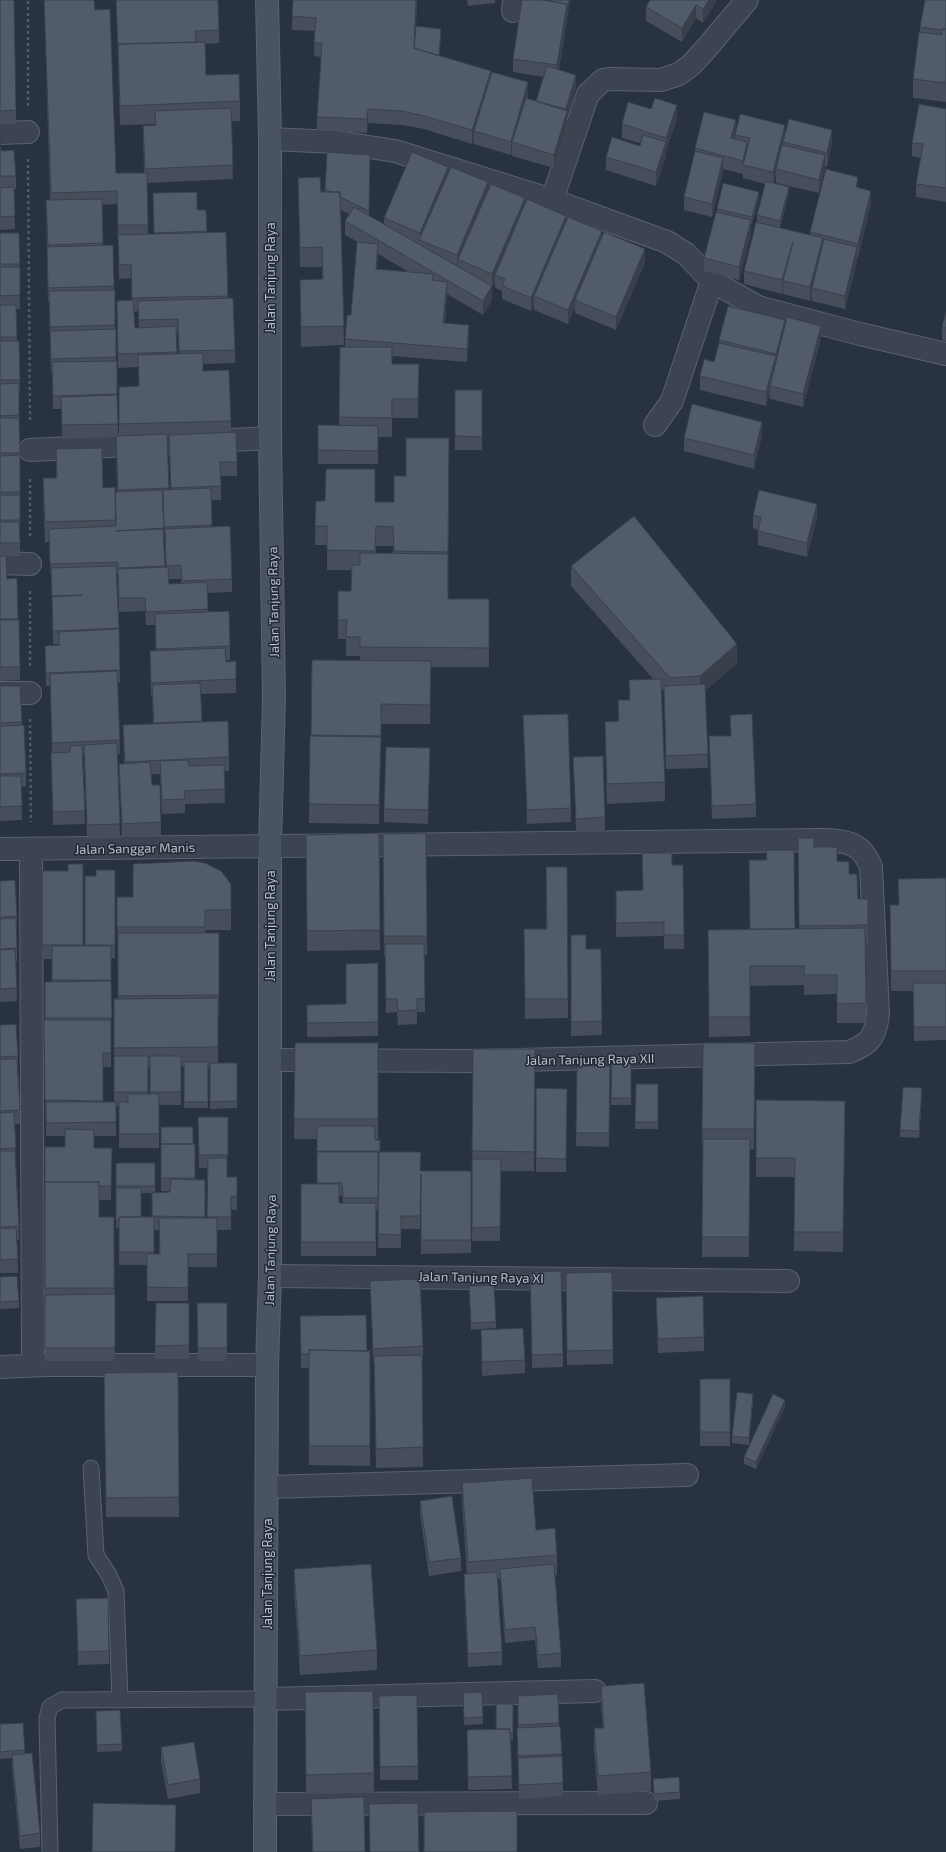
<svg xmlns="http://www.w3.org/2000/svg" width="946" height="1852" font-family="'Exo 2',sans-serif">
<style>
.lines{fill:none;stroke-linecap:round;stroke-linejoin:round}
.service-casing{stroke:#5a626e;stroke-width:17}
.minor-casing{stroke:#5a626e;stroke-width:24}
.secondary-casing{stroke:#5a626e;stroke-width:24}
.path{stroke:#4a5d60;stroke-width:2.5;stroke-dasharray:3 3;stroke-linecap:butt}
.service{stroke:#3c4451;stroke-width:15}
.minor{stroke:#3c4451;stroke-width:22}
.secondary{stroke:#4a5363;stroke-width:22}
.wall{fill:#464e5c;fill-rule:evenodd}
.shaded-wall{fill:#39404b}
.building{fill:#515b6b;stroke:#39404b}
.labels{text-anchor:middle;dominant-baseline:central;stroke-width:3;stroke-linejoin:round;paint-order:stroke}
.street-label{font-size:13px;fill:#b9bfcb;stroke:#212936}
</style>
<rect width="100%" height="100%" fill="#283241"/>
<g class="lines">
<defs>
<path id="service" d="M91 1468 96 1555 109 1575 116 1591 120 1700
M50 1852 47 1718 50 1707 62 1700 267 1699"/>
<path id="minor" d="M513 11 514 0
M0 133 28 132
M270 139 337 142 395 151 552 200 667 242 686 254 712 281 758 307 860 334 946 354
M552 200 588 94 603 80 610 79 661 80 679 74 691 65 705 50 747 0
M655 425 672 401 712 281
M30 450 270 438
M0 563 30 564
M0 693H30
M0 849 821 840C845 841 861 841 871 867L878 1013C876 1035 871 1044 849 1052L472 1061 270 1060
M31 849 33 1365
M270 1276 788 1281
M0 1367 46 1365H267
M267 1487 687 1475
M267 1699 595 1691
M265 1804 646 1803"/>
<path id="secondary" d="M265 1852 267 1365 270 1276V846L274 698 270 438V139L267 0"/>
</defs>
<use href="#service" class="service-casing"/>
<use href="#minor" class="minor-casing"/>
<use href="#secondary" class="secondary-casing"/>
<path class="path" d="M28 106V0
M28 159 30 422
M30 536V477
M30 591V666
M30 719 31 822"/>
<use href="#service" class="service"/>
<use href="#minor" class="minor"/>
<use href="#secondary" class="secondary"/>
</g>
<path class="wall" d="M0 0 16 110V124H0Z
M44 0 95 10 116 173H144L143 126 155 125V124L120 125 116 0 219 30V43L205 44 206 75 240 101V121H231L233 179 147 183 148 234H154L153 193 197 210H206L207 233 228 296 235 350V363L203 364V371L231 421V432L237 462V476H221V500H211L212 527 232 579V592L207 593 208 611 230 646V660H225L226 662 236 661V693L201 694 202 722 229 757V771H224L225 803 185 804V813L162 814 160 774H151L152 785 161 822V835L122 837 119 764H124L123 725 153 724 152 696H151L150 651H156L155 625H146L145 611 119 612 118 575H117L119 629 120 683H118L120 754H117L120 838 87 839 84 755H82L85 824 53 825 51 767V753H52L50 686H46L45 646H59V644H53L51 578 49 542H45L43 498V478H56V449L103 488 115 496 117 492 116 437 62 439 61 409H53L52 373H51L49 302H48L46 200H50ZM117 204 119 279 131 278 132 300 117 301 118 368 138 367 139 386 119 387V436H118L113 245 103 246 102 205ZM138 311 139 328H135L134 312ZM177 332H178L179 354H177ZM167 436H169L171 490H169ZM162 502H163L166 567H165ZM169 579H181V583L169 584Z
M293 0H417L416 26 441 35 439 56 491 75 528 96 527 99 536 102 544 77 513 72V59L522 0H570L559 70 576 88 567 118V124L554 168 512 156V149L511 155 474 144V140L472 144 424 129 402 125 368 123 367 133 317 130V117L321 57 314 56 315 31 292 30Z
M467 0H495V3L468 6Z
M650 0H717L703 23 696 18 682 42 646 21V7Z
M946 0V102L913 98V79L920 32V27Z
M946 109V202L916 197V184L921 158 912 156V143Z
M677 119 666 151V155L656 186 606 170V157L640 146V143L622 138V124Z
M736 132 785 133 832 143 827 167 825 166V168L819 193 776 183V173L774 183 789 194 780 228 757 222V215L765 184 743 178V173V174L723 169V172L712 217 684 210V197L695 151V148Z
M0 136 1 151 16 176V189H14L15 229 0 230Z
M370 168 369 216 384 224V218L448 174 488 190 566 220 602 238 645 263 616 330 575 313V307L568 324 534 310V305L531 311 502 299V291L495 288V281L492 287V300L483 315 447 294 445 323 469 339 467 362 392 356V364H419L418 418H392V437H378V464H318V425H339L340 347H345V339L351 315 358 242 345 235V221L349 214 341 210 344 345 301 347 300 280 322 279V267H300L298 178 321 192H325V189ZM378 254 409 272 377 269Z
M858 188 871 204 858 258 857 257V261L845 309 812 301V296L810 301 783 294V290L782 294 744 284V271L810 235V232Z
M759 199 752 224H751V234L739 280 704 271V258L717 212V209Z
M0 233H19L20 309H16L17 341 20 380V393H19L20 492V556H6L7 579 17 578 20 667V680L0 681Z
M946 312V341L942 340V327Z
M785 326 821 339 803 407 770 399V393L766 406 700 390V376L714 362 719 344V340Z
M455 390H482V450H455Z
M762 435 754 469 684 451V438Z
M449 438 448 599H489V667H431L430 724H381L379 824 309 823 310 736H311L312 660H360V656H346V639H338V591H351V570H327V545H315L316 501 394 502 406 476ZM376 546H393V553H376Z
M753 515 817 518 807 557 758 545V530L753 528Z
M571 566 737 663 705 691 708 768 666 769 664 691 661 688 665 782V801L607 804 605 741V722L618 721V700H629V680L653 679 571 586Z
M0 686H20L22 725 26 773V786L21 787 22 820 0 821Z
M523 715 571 808V822L527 824Z
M730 715 756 804V817L712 819 709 736H731Z
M573 757 605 817V831L576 832Z
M430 761 428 824 384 822V809Z
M379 833 380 950 307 951 306 835Z
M426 833 427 955H425V1012H417V1024L398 1025 397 1012 386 1013 385 956H384L383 834Z
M798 838 837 861 849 874 858 899H868V944H866V1023H837V994L804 995V985L750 986V1036L709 1037 708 930 749 929 766 860V850L795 929H799Z
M83 864V946H85V876H96L115 870V958H111V1067H103V1102H114V999H118L117 897H133L231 884V930H205V933H219V1015H218V1063H237V1108L210 1109V1067H208V1108H184V1067H181V1105H159V1148H119V1106H116V1136H94V1148H112L111 1200H99V1217H114L115 1361H45V1147H65V1136H46L44 1034 45 1020V982H52V959H42V871H68ZM148 1067H150V1094H148Z
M672 865H683L684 949H664V936L616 937V891L642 890Z
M546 867H567L568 1018 525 1019 524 929H546Z
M946 878V1040L914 1041 913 991H891L890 905H899L898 879Z
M0 881 17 916V962H16L17 1001 0 1002Z
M571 935 586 949H601L602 1035 571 1036Z
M378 963V1036L307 1037V1023L346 1004Z
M0 1025 18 1056V1070L20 1110V1124H14L19 1226V1240H17L18 1273H0Z
M295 1043H378V1139H375V1140H380V1152L421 1171H471V1253L421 1254V1188L420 1229H401V1248H378L379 1164H378V1211H376V1256H301V1184H317V1139H294ZM339 1196H342L343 1203H339Z
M703 1043H755L754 1149H750L749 1257H702L703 1149H702Z
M473 1049H535L534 1171H501L500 1241H472Z
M631 1060V1105H611V1098Z
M577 1066H610L609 1147 576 1146Z
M636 1084H658V1129H635Z
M536 1088 567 1089 566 1172H536Z
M922 1095 919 1138 900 1137V1130Z
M756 1100 845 1101 843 1252 794 1251V1177H756Z
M198 1117H228L227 1177H237V1210H231V1230H217V1267H188V1301H147V1265H119V1227L116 1228V1163H155V1193H141V1217H152V1193L170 1192V1191H161V1144H195V1179L205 1180V1218H207V1168H199ZM154 1230H159V1254H154Z
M530 1272 563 1354V1367L532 1368Z
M612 1272 613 1364 567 1365 566 1273Z
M0 1277 19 1301V1308L0 1309Z
M370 1281 423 1346V1360H422L423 1467 376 1468 374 1362H373Z
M469 1293 496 1322V1328L471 1330Z
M656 1298 704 1337V1351L658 1353Z
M156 1303H189V1359H155Z
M197 1303H227V1361H198Z
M300 1316 367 1351H370V1466L309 1465V1368H301Z
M481 1330 525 1360V1373L482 1376Z
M178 1372 179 1517H106L104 1392Z
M700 1379H730V1446H700Z
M753 1400 749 1445 732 1443V1436Z
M785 1407 756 1469 744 1464V1457Z
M462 1483 536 1530 557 1555V1575H555L561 1653V1667L538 1668 535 1640 505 1643 500 1579H498L502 1652V1665L468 1667 464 1588V1574H467L462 1503Z
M420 1501 461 1558V1571L429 1576 420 1514Z
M294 1569 377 1650V1670L300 1675 294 1589Z
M76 1599 109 1651V1664L78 1665Z
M601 1686 651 1772V1791L598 1795 594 1748V1728H603L601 1706Z
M305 1692 374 1773V1793L306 1794Z
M463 1693 483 1717V1724L464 1725Z
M558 1694 559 1726 563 1783V1796L519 1799 517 1742V1728H518V1696Z
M513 1704V1740H510L512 1789 468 1790 467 1730 496 1729Z
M379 1709 418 1766V1780H380Z
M96 1718 122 1744V1751L97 1752Z
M23 1723 25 1754 40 1833V1847L20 1849 12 1768V1758L0 1759V1724Z
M161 1747 200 1779V1793L168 1799 161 1761Z
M653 1779 680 1792V1799L654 1801Z
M311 1799 365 1852H312Z"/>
<path class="shaded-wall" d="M416 0H417L414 55V48Z
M569 0H570L557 79V65L567 4Z
M709 0H717L703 23V9Z
M696 5V18L682 42V28Z
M441 29V35L438 69V62Z
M491 71V85L474 131V140L472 144V130Z
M576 75V88L567 118V124L554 168V155L566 115V109Z
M528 82V96L514 143 512 142V149L511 155V142Z
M677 105V119L666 151V138Z
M368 109V123L367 133V119Z
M736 120V134L731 151V138Z
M785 125V138L783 142V147L776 169V173L773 185V172Z
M832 130V143L827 167V153Z
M666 142V155L656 186V172Z
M747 142V155L743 165V174V161Z
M825 155V168L819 193V180Z
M723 158V172L712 217V204Z
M448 167V180L420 240V233Z
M858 177V190L856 187Z
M488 182V195L458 259V266L457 269V255Z
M789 187V194L780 228V221Z
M871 191V204L858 258V244Z
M759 192V199L752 224V217Z
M525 198V212L495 275V281L492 287V274Z
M566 216V229L534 296V305L531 311V298Z
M751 220V234L739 280V267Z
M602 231V244L575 300V307L568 324V310Z
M823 238V252L812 288V296L810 301V287Z
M793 242 783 281V290L782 294V280Z
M378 244V257L376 282V269Z
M857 247V261L845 309V296Z
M645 249V263L616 330V317Z
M447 282V295L443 337V323Z
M492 286V300L483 315V301Z
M785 320V334L770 386V393L766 406V392Z
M469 325V339L467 362V349Z
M821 326V339L803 407V394Z
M762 422V435L754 469V455Z
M817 504V518L807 557V543Z
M737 644V663L700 696V676Z
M431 661V681L430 724V705Z
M381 704V756L379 824V805Z
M922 1088V1095L919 1138V1131Z
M753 1394V1400L749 1445V1438Z
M785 1400V1407L756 1469V1462Z
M176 1805V1829L175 1852Z"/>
<path class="building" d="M0 0H14L16 110 0 111Z
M44 0H94L95 10 110 9 116 173H147L148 225H118L117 191 51 193Z
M116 0H218L219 30 195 31 196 42 118 44V49Z
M293 0H416L414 48 491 71 472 130 424 116 402 111 368 109 367 119 317 117 322 43H314L316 18 292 16Z
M522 0H543L567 4 557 65 513 59Z
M543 0H569L567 10V4Z
M650 0H709L703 9 696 5 682 28 646 7Z
M925 0H946V29H942V30L920 27Z
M416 26 441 29 439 56 414 48Z
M942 29H946V83L913 79 919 32 942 35Z
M205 42 206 75 239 74 240 101 120 106 118 44Z
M547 66 576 75 566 109 536 101Z
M492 72 528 82 511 142 474 131Z
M526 98 567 111 554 155 512 142Z
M655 98 677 105 666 138 622 124 628 102 651 109Z
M919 104 946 109V188L916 184 923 144 912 143Z
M231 108 233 165 145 169 143 126 156 125 155 111Z
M704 112 736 120 731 138 747 142 743 161 695 148Z
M740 114 785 125 773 172 743 165 750 138 735 135Z
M789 119 832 130 827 153 783 142Z
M643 135 666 142 656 172 606 157 612 137 640 146Z
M0 136 1 151 14 150 16 176H0Z
M782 145 825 155 819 180 776 169Z
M695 151 723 158 712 204 684 197Z
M327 152 370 155 369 211 340 197V192H331L325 189Z
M412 152 448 167 420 233 384 218Z
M451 167 488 182 457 255 419 240Z
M826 169 858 177 856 187 871 191 858 244 810 232Z
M320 177 321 192H340L344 326 301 327 300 280 323 279 322 247 300 248 298 178Z
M766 181 789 187 780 221 757 215Z
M723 183 759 192 752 217 717 209Z
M491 184 525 198 492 274 458 259Z
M14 187 15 216 0 217V188Z
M197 192V210H206L207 231 154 233 153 193Z
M102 199 103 243 48 245 46 200Z
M527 199 566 216 531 298 502 286 505 279 495 275Z
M354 207 492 286 483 301 345 221Z
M716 212 751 220 739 267 704 258Z
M568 217 602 231 568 310 534 296Z
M756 222 823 238 810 287 783 281 793 242 782 280 744 271Z
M226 232 228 296 132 298 131 264 119 265 118 235Z
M604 232 645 249 616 317 575 300Z
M0 233H19L20 264H0Z
M824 239 857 247 845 296 812 288Z
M357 242 378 244 376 269 433 274 432 280 447 282 443 323 469 325 467 349 345 339 347 315H351Z
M113 245 114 286 48 288 47 247Z
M0 267H20V295L0 296Z
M115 290V325L50 327 49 291Z
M233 298 235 350 179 351 178 319 139 320 138 301Z
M133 300 135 328 176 326 177 352 118 354 117 301Z
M0 305H16L17 337H0Z
M728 306 785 320 776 354 719 340Z
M946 312V328L942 327Z
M787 317 821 326 803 394 770 386Z
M116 329V357L51 359 50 331Z
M0 341H19L20 380H0Z
M719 343 776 356 766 392 700 376 704 359 714 362Z
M340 347H392V364H419L418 399H392V418L339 417Z
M203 353V371L229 370 231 421 119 424V387L139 386 138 355Z
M117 361V394L53 396 52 362Z
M19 383V415L0 416V384Z
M455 390H482V437L455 436Z
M117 395 118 424 62 425 61 397Z
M692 404 762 422 754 455 684 438Z
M0 418H19L20 453H0Z
M318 425 378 426V451L318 450Z
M236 432 237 462H220L221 486 171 488 169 435Z
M167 434 169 488 118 490 116 436Z
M406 438H449L448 552 394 551 393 527 376 526 375 551 327 550V526H315L316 501H325L326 469H375V502H394V476H406Z
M102 448 103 488 115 487 116 520 45 522 43 478H57L56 449Z
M20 455V492H0V456Z
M211 488 212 525 164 527 163 490Z
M162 490 164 528 116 531 163 529 165 566 118 568V562L50 564 49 529 116 526 115 492Z
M759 490 817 504 807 543 758 531 761 517 753 515Z
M0 495H20V520H0Z
M634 516 737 644 700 676 670 678 571 566Z
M0 522H19L20 543H0Z
M230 526 232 579 182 581 181 565 166 566 165 529Z
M360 553 448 554V599H489V648L360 647V637H346L347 620H338V591H351L352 565H360Z
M0 556H6L7 579 17 578 18 619H0Z
M116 566 119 628 53 631 52 597 82 595 52 596 51 568Z
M168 567 169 584 207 582 208 609 146 612 145 598H119L118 569Z
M229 611 230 646 156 649 155 614Z
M0 620H19L20 667H0Z
M119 629 120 670 46 673 45 646 59 645V632Z
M225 648 226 662 236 661V679L151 683 150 651Z
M312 660 431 661 430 705 381 704V736L311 735Z
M117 671 120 740 52 743 50 674Z
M661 679 665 782 607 784 605 722 619 721 618 700H630L629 680Z
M200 683 202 721 154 723 152 685Z
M705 684 708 754 666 756 664 686Z
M0 686H20L22 722 0 723Z
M568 714 571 808 527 810 523 715Z
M752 714 756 804 712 806 709 736H731L730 715Z
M228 721 229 757 125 762 123 725Z
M24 725 26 773 0 774V726Z
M310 736 381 737 379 805 309 804Z
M117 743 120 824 87 825 84 745Z
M82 745 85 811 53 812 51 753 70 752V746Z
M386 747 430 748 428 810 384 809Z
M603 756 605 817 576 819 573 757Z
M188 760 189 766 224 765 225 789 184 791 185 799 162 800 160 761Z
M150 762 152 785H160L161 822 122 824 119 764Z
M0 776H21L22 806 0 807Z
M379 833 380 930 307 931 306 835Z
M426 833 427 936H384L383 834Z
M798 838H814V847H837V861L849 862V874H857L858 899H868V925L799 926Z
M766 850H794L795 929H750L749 860H767Z
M642 853H672V865H683L684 935H664V922L616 923V891L643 890Z
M194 861 205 863 221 871 231 884V910H205V927H117V897H133V864Z
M68 864H83V945H42V871H68Z
M546 867H567L568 999H525L524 929H547Z
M96 870H115V945H85V876H96Z
M946 878V971H891L890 905H899L898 879Z
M15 880 17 916 0 917V881Z
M16 918 17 948 0 949V919Z
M865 928 866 1003 837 1004V975H804V966H750V1017H709L708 930Z
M118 933H219V995L118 996Z
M571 935H586V949H601L602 1021 571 1022Z
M385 944H424L425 998 417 999V1010L398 1011 397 999H386Z
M52 946H111V980H52Z
M15 949 17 988 0 989V950Z
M378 963V1022L307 1023V1005L346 1004V964Z
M111 981 112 1018H45V982Z
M913 983H946V1027H914Z
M218 998V1047L114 1048V999Z
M44 1020H111V1053H103V1101L45 1100Z
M16 1024 18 1056 0 1057V1025Z
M295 1043H378V1119H294Z
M703 1043H755L754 1129H702Z
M473 1049H535L534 1152 472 1151Z
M114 1056H148V1092H114Z
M150 1056H181V1092H150Z
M0 1059H17L20 1110 0 1111Z
M612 1060H631V1098H611Z
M184 1062H208V1102H184Z
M210 1063H237V1101L210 1102Z
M577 1066H610L609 1133H576Z
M636 1084H658V1122H635Z
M903 1087 922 1088 919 1131 900 1130Z
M536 1088 567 1089 566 1159 536 1158Z
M128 1094H159V1134H119V1102H128Z
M756 1100 845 1101 843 1232H794L795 1158H756Z
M46 1102H116V1122L46 1123Z
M14 1112 16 1148 0 1149V1113Z
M198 1117H228V1155H199Z
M317 1126H375V1140H380V1151H317Z
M161 1127H193V1144H161Z
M65 1129 94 1130V1148H112L111 1186H99V1182H45V1187V1147H65Z
M703 1139H750L749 1237H702Z
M161 1144H195V1178H161Z
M0 1151H15L19 1226 0 1227Z
M317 1152H378V1198H343L342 1183H317Z
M379 1152H421L420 1171H471V1240H421V1174L420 1216H401V1235L378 1234Z
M208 1158H227V1177H237V1197L231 1196V1217H207Z
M472 1159H501L500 1227 472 1228Z
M116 1163H155V1186H116Z
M171 1179 205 1180V1217L152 1216V1193L170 1192Z
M45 1182H99V1217H114V1288H45Z
M301 1184H339V1203H376V1242H301Z
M116 1188H141V1217H119V1221H116Z
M119 1217H154V1252H119Z
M159 1218H217V1254H188V1288L147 1287V1254H160Z
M16 1228 18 1259 0 1260V1229Z
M561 1271 563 1354 532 1355 530 1272Z
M612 1272 613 1350 567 1351 566 1273Z
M17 1276 19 1301 0 1302V1277Z
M420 1279 423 1346 373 1349 370 1281Z
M494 1285 496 1322 471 1323 469 1286Z
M115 1294V1348H45V1295Z
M703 1296 704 1337 658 1339 656 1298Z
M156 1303H189V1345L155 1346Z
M197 1303H227V1348H198Z
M366 1315 367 1351 309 1350V1354H301L300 1316Z
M523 1328 525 1360 482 1362 481 1330Z
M309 1350 370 1351V1446H309Z
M422 1355 423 1447 376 1449 374 1356Z
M178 1372 179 1497 106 1498 104 1373Z
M700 1379H730V1432H700Z
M737 1392 753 1394 749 1438 732 1436Z
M773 1394 785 1400 756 1462 744 1457Z
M532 1478 536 1530 555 1528 557 1555 468 1562 462 1483Z
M452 1496 461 1558 429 1562 420 1501Z
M371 1564 377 1650 300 1656 294 1569Z
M554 1564 561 1653 538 1655 535 1627 505 1630 500 1569Z
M497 1572 502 1652 468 1654 464 1574Z
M108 1598 109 1651 78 1652 76 1599Z
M644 1683 651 1772 598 1776 594 1728H604L601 1686Z
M373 1691 374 1773 306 1775 305 1692Z
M482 1692 483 1717 464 1718 463 1693Z
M558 1694 559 1723 518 1725V1696Z
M417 1695 418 1766 380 1767 379 1696Z
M496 1704H513V1733L510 1734V1729H496Z
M120 1710 122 1744 97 1745 96 1711Z
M23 1723 25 1750 0 1752V1724Z
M560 1726 562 1754 518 1756 517 1728Z
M510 1729 512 1776 468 1777 467 1730Z
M194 1742 200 1779 168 1785 161 1747Z
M32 1753 40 1833 20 1836 12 1755Z
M562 1756 563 1783 519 1785 518 1758Z
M679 1777 680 1792 654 1794 653 1779Z
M364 1797 365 1852H313L311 1799Z
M93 1803 176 1805 175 1852H92Z
M418 1803 419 1852H370L369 1804Z
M517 1811V1852H424V1812Z"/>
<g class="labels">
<g class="street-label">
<text transform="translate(270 278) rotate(-90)">Jalan Tanjung Raya</text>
<text transform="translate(273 602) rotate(-91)">Jalan Tanjung Raya</text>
<text transform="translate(135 848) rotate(-1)">Jalan Sanggar Manis</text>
<text transform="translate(270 926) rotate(-90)">Jalan Tanjung Raya</text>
<text transform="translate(590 1059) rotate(-1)">Jalan Tanjung Raya XII</text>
<text transform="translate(270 1250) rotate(-89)">Jalan Tanjung Raya</text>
<text transform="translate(481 1277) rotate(1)">Jalan Tanjung Raya XI</text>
<text transform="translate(267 1574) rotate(-90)">Jalan Tanjung Raya</text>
</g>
</g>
</svg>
